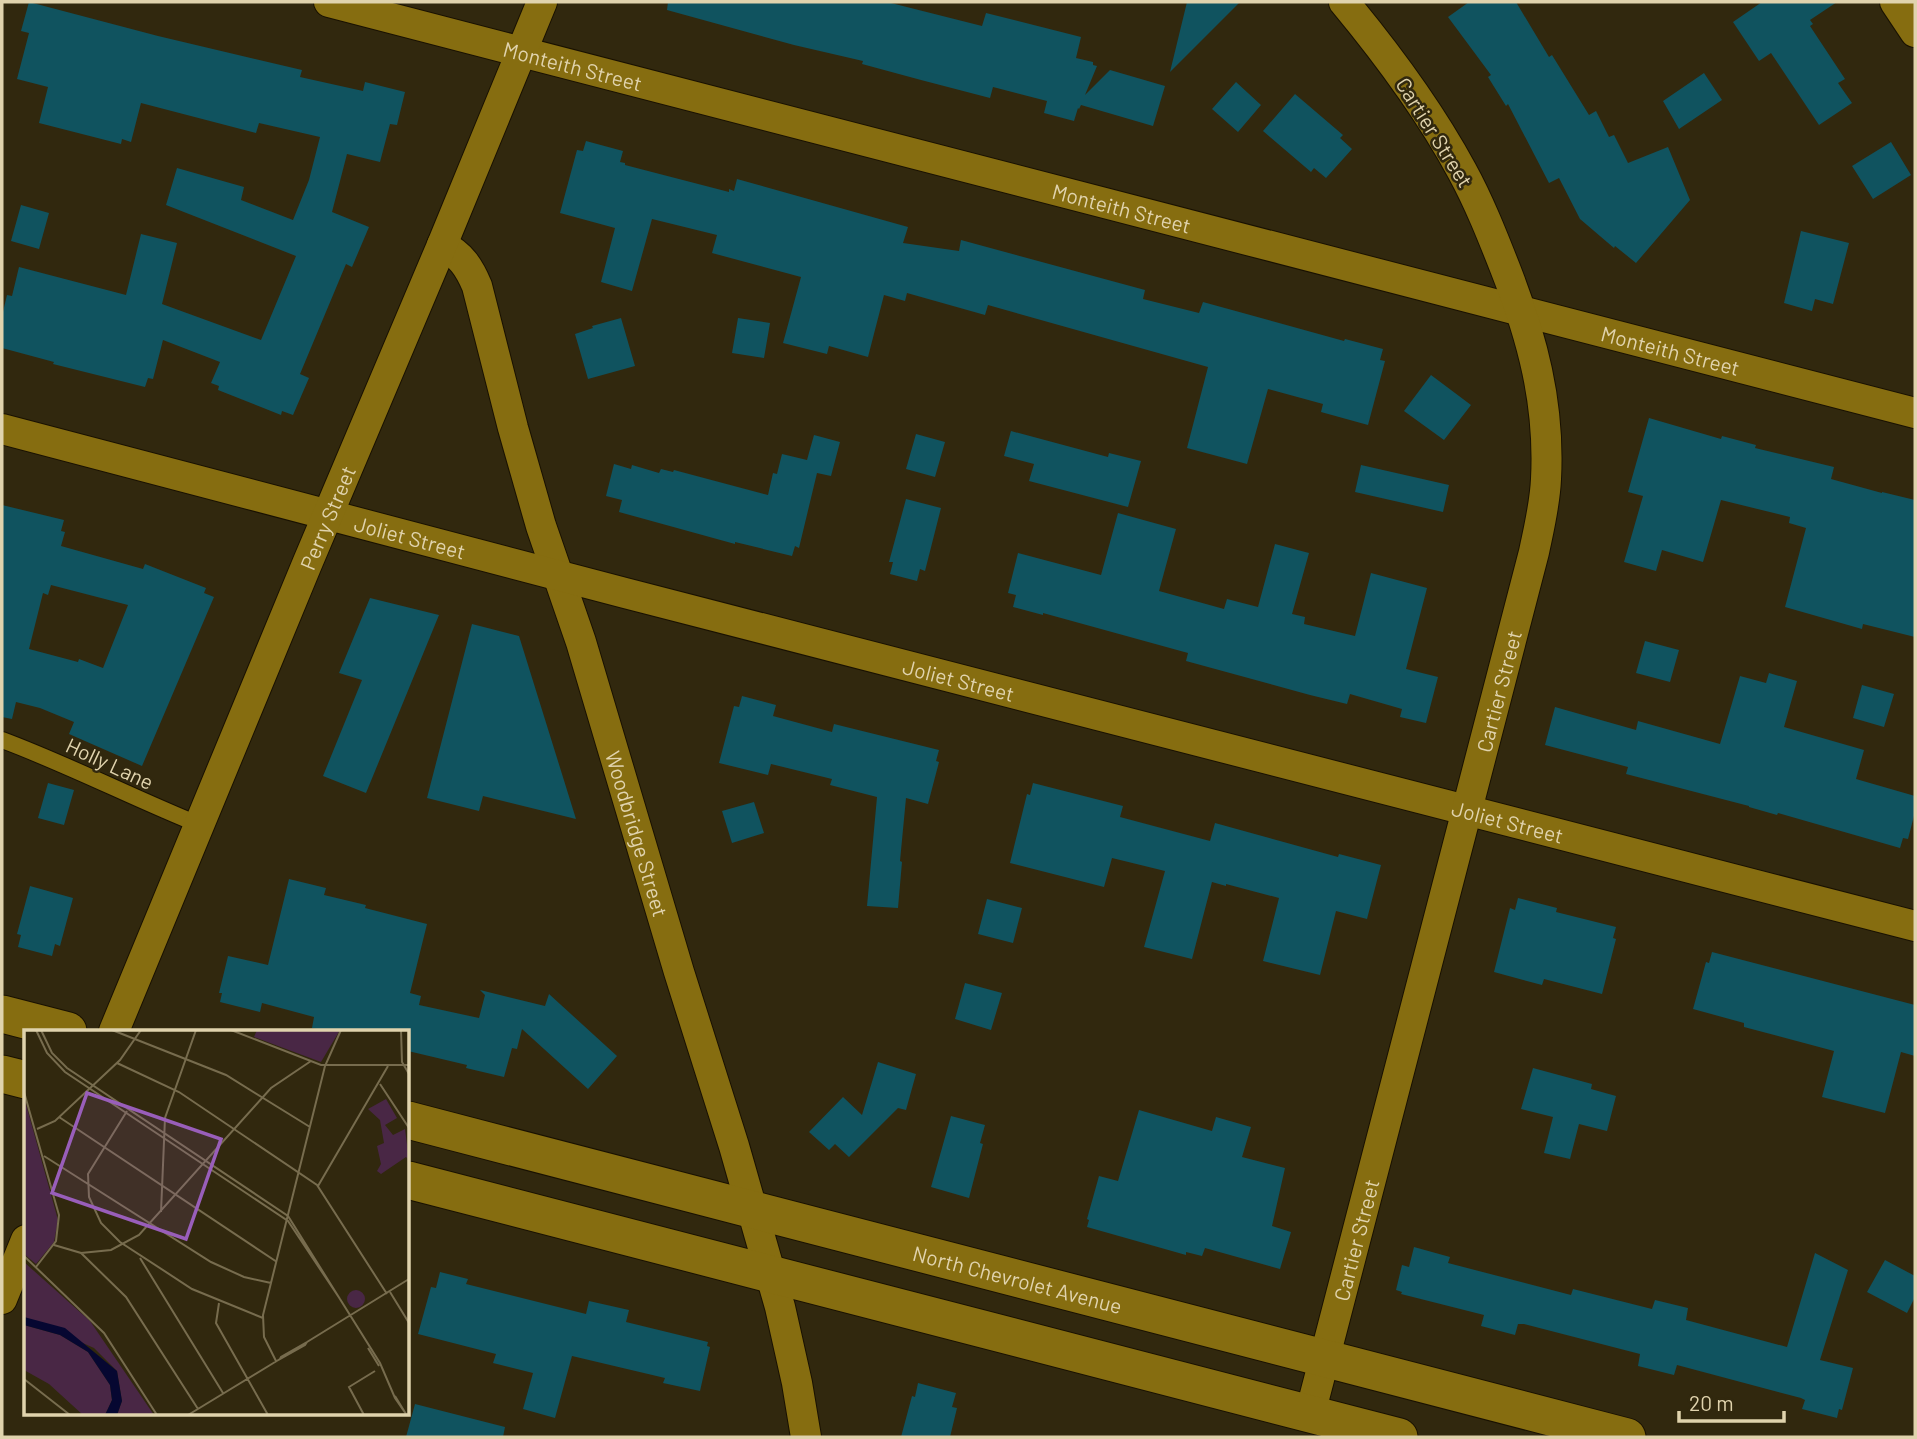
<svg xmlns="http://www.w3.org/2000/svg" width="1917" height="1439" font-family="Barlow,sans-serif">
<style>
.building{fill:#10535f;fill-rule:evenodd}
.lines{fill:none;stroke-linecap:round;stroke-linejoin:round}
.service-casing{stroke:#191100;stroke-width:18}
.minor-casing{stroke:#191100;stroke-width:32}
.tertiary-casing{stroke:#191100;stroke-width:39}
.service{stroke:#866d10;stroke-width:16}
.minor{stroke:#866d10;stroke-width:30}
.tertiary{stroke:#866d10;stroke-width:37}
.labels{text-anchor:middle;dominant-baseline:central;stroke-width:5;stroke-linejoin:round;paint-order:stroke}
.street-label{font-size:21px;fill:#e0d3ad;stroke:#31280e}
.inset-road{fill:none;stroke:#776c4e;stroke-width:2}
.view{fill:#995eba;fill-opacity:0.15;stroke:#995eba;stroke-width:3.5}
.inset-edge{fill:none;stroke:#e0d3ad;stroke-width:3.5}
</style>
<rect width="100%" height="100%" fill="#31280e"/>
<path class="building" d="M29 2 158 36 302 70 300 77 363 91 365 82 405 92 397 125 390 124 380 162 347 154 332 212 369 227 352 267 346 264 300 374 309 378 293 415 282 411 281 415 218 390 219 386 211 383 220 362 163 340 153 379 148 378 145 387 53 364 54 362 2 348V316L7 295 12 296 19 267 126 295 141 234 177 243 162 304 261 340 296 256 166 205 177 168 244 187 241 200 293 220 309 180 320 137 259 123 256 133 141 103 131 142 122 139 121 144 39 123 48 87 17 79 29 33 21 31Z
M668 2H887L982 26 986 13 1081 37 1076 58 1093 62V65L1097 66 1085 95 1110 70 1165 86 1153 126 1081 105 1079 109 1078 108 1074 121 1044 113 1047 101 993 87 990 98 921 80 862 64 863 61 794 45 667 10Z
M1187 2H1240L1170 72Z
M1469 2H1516L1549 57 1552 55 1589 115 1596 111 1609 137 1614 135 1628 163 1668 147 1690 200 1636 263 1615 246 1614 248 1580 219 1559 178 1549 183 1508 104 1506 106 1488 77 1491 75 1448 17Z
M1762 2H1837L1810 20 1813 24 1810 26 1845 79 1838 83 1852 103 1819 125 1771 53 1759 61 1733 22Z
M1704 73 1722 100 1679 129 1663 101Z
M1236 82 1261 105 1238 132 1212 109Z
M1295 94 1343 135 1340 138 1352 149 1326 178 1314 168 1311 172 1263 131Z
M586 141 623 151 620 162 625 163V165L729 192V189L734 191 737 179 908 227 903 243 959 251 961 240 1145 290 1143 299 1199 313 1203 302 1344 341 1345 339 1383 349 1380 360 1385 361 1368 425 1321 412 1323 404 1268 389 1247 464 1187 448 1208 367 988 305 985 315 907 293 905 301 884 295 868 357 829 346 827 354 783 343 801 277 712 253 717 235 652 219 632 291 601 282 615 228 560 213 577 150 583 151Z
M1891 142 1911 175 1873 199 1852 166Z
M21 205 49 213 39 249 11 241Z
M1801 231 1849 243 1833 304 1815 299 1812 311 1784 303Z
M621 318 635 366 588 379 575 334 593 328 592 326Z
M738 318 770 323 764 358 732 353Z
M1431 375 1471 405 1444 440 1404 411Z
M1649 418 1721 439 1722 436 1756 445 1755 448 1834 467 1831 479 1882 493V492L1915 500V637L1863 624 1862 629 1785 607 1806 528 1789 523 1790 517 1721 500 1703 562 1662 550 1656 571 1624 562 1643 496 1628 492Z
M1011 431 1108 457 1109 453 1141 461 1128 507 1029 481 1034 464 1004 456Z
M916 434 945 442 935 477 906 469Z
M814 435 840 442 831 476 817 473 799 548 795 546 792 556 735 542V544L619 512 622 500 606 496 614 464 631 469 632 465 659 473 661 469 673 472 674 470 768 495 773 473 777 474 782 454 807 460Z
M1361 465 1449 485 1443 512 1355 492Z
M906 499 941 508 925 571 920 569 917 581 890 574 893 562H889Z
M2 505 64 520 61 531 65 532 61 546 143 569 145 564 206 588 204 593 214 597 142 766 69 734 74 722 40 708 16 702 12 719 2 717ZM51 585 128 605 103 668 79 659 78 662 29 649 43 593 48 595Z
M1118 513 1176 529 1159 591 1224 609 1227 599 1258 607 1275 544 1309 553 1292 614 1305 617 1304 624 1355 636 1371 573 1427 588 1406 669 1438 677 1426 723 1400 717 1402 709 1350 694 1347 704 1310 695 1186 661 1188 653 1043 613V615L1013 607 1016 595 1008 593 1018 553 1101 575Z
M370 598 439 615 366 793 323 776 362 680 339 673Z
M472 624 519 636 576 819 483 796 479 811 427 798Z
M1645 641 1679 650 1670 682 1636 673Z
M1769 673 1797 681 1784 727 1864 750 1856 779 1915 796V812L1908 839 1903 838 1900 848 1778 813 1777 815 1749 807V806L1626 774 1628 767 1545 745 1555 707 1636 730 1638 721 1720 744 1740 676 1766 683Z
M1862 685 1894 694 1884 727 1853 718Z
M742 696 776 705 773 716 832 732 834 724 939 750 936 761 939 762 928 804 906 798 900 861 902 862 898 908 867 906 877 797 830 785 832 779 771 764 768 775 719 763 734 706 739 707Z
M48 783 74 790 64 825 38 818Z
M1033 783 1123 806 1120 817 1210 841 1215 823 1338 857 1339 854 1381 865 1367 919 1336 911 1320 975 1263 961 1279 898 1226 884V886L1212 882 1192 959 1144 947 1165 871 1112 858 1104 887 1010 863 1027 794 1030 795Z
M754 802 764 833 732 843 722 811Z
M289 879 326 888 324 895 366 905 365 908 427 924 410 993 421 996 419 1005 479 1018 485 995 480 990 545 1006 549 994 617 1056 588 1089 522 1029 517 1049 512 1048 504 1077 466 1068 467 1065 408 1051V1031H327L312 1028 314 1017 262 1003 260 1012 220 1002 222 993H219L228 956 268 965Z
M30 886 73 898 60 946 55 944 52 956 18 947 21 935 17 934Z
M1518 898 1557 908 1556 912 1616 927 1613 938 1616 939 1602 994 1544 979 1542 985 1494 972 1510 908 1515 910Z
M987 899 1022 908 1013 943 978 934Z
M1712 952 1915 1005V1056L1901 1052 1885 1113 1822 1097 1834 1051 1744 1027V1023L1693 1009 1706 962 1709 963Z
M965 983 1002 993 991 1030 955 1019Z
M878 1062 916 1074 906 1110 898 1108 849 1157 835 1144 829 1150 809 1132 843 1097 862 1115Z
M1533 1068 1592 1084 1591 1089 1616 1096 1607 1131 1579 1124 1570 1159 1544 1153 1553 1117 1521 1109Z
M1139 1110 1212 1131 1216 1117 1251 1127 1242 1157 1285 1168 1272 1226 1291 1232 1280 1269 1205 1248 1202 1256 1186 1252V1255L1087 1227 1089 1220 1087 1219 1099 1176 1118 1181Z
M951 1116 985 1125 980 1143 983 1144 969 1198 931 1187Z
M1414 1247 1450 1257 1448 1263 1571 1295 1573 1289 1652 1309 1655 1300 1688 1308 1686 1320 1787 1347 1815 1253 1848 1270 1820 1360 1853 1368 1842 1410 1839 1409 1837 1418 1802 1409 1805 1400 1801 1398 1677 1365 1674 1375 1638 1366 1640 1354 1524 1324H1518L1515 1335 1481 1326 1484 1315 1401 1294 1402 1292 1396 1290 1402 1265 1409 1267Z
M1885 1260 1915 1276V1297L1907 1313 1867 1292Z
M440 1272 468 1279 466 1284 586 1314 589 1301 629 1310 626 1322 708 1342 707 1346 710 1347 700 1391 663 1383 665 1378 572 1356 555 1418 523 1409 533 1373 493 1363 496 1354 418 1334 431 1287 436 1288Z
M918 1383 956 1393 952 1407 957 1408 950 1437H901L912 1396 915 1397Z
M415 1404 505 1427 503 1437H406Z"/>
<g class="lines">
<defs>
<path id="service" d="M2 740C69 765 133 798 200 825"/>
<g id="minor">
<path id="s1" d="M329 2 1915 413"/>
<path d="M1895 2 1915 32"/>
<path id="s2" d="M442 245C461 255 469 267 477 286L513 428 541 526 581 642 679 972 734 1146 780 1307 797 1383 806 1437"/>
<path id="s3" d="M2 429 625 593 1915 926"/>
<path id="s4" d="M114 1031 307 564 442 245 542 2"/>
<path d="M2 1299 26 1240"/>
<path id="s5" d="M1310 1414 1534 552C1539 528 1545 504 1546 479 1550 403 1532 337 1505 268 1492 235 1479 202 1462 171 1429 110 1388 55 1344 2"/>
</g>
<g id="tertiary">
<path d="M2 1014 68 1031"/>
<path d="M2 1074 26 1080"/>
<path id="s6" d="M408 1120 1627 1437"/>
<path d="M408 1180 1399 1437"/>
</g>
</defs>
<use href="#service" class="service-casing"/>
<use href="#minor" class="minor-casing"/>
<use href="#tertiary" class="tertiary-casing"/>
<use href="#service" class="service"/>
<use href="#minor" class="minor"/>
<use href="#tertiary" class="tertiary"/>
</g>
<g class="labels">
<g class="street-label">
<text stroke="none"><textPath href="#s1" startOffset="252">Monteith Street</textPath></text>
<text transform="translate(1435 132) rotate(58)">Cartier Street</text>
<text stroke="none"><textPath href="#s1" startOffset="819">Monteith Street</textPath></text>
<text stroke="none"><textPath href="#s1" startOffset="1386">Monteith Street</textPath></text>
<text stroke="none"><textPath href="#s4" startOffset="556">Perry Street</textPath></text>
<text stroke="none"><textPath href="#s3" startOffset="422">Joliet Street</textPath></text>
<text stroke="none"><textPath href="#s3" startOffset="989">Joliet Street</textPath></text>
<text stroke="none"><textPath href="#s5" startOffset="747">Cartier Street</textPath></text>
<text transform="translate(110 763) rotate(25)">Holly Lane</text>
<text stroke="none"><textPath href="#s3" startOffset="1556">Joliet Street</textPath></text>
<text stroke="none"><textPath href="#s2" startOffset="626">Woodbridge Street</textPath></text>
<text stroke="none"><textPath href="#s5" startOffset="180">Cartier Street</textPath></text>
<text stroke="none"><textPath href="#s6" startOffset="630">North Chevrolet Avenue</textPath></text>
</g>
</g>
<g transform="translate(24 1030)">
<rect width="385" height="385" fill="#31280e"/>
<path d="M233 0H316L297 32 230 7ZM0 67 34 190 30 212 12 234 0 224ZM362 69 373 88 361 95 369 105 381 99 385 130 382 127 357 144 353 141 357 134 353 116 360 113 356 90 344 79ZM0 232 66 291 130 385H93L98 371 93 341 70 318 0 287ZM323 269a9 9 0 1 1 18 0a9 9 0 1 1-18 0ZM0 295 36 305 64 322 86 355 88 370 81 385H59L25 354 0 340Z" fill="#492745"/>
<path d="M0 287 41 298 93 341 98 371 93 385H81L88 370 86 355 64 322 36 305 0 295Z" fill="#060731"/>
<path class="inset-road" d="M12 0 23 23 41 42 264 191 316 269M17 0 28 23 43 38 264 186 356 333 371 368 382 384 371 366M88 0 202 45 286 97M207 0 297 35H385M377 0 378 32 385 44M93 33 155 62 293 155 363 264M356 54 385 98M0 62 35 185 32 211 12 237M103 81 64 144 65 167 77 193 96 212 168 259 239 288M35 87 253 232M13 99 31 91 96 30 117 0M20 126 187 232 220 247 247 253M294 156 364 36M137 182 141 88 172 0M30 215 57 223 102 267 174 379M57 223 87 220 115 205 247 58 287 31M0 226 80 303 133 385M116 228 199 363M366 262 385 293M195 273 192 293 244 385M283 312 385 249M283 312 281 315 256 329 257 327ZM344 318 355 336M252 331 240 307 239 285 301 36 317 0M0 349 46 385M164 385 256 329M340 385 325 357 351 341"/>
<path class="view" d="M63 63 197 109 162 209 28 163Z"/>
<rect width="385" height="385" class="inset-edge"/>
</g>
<rect width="1917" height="1439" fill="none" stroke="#e0d3ad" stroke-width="7"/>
<path d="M1679 1411v10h105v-10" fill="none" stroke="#e0d3ad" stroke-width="3.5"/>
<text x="1689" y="1411" font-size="21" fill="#e0d3ad" stroke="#31280e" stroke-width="5" paint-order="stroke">20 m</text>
</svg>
